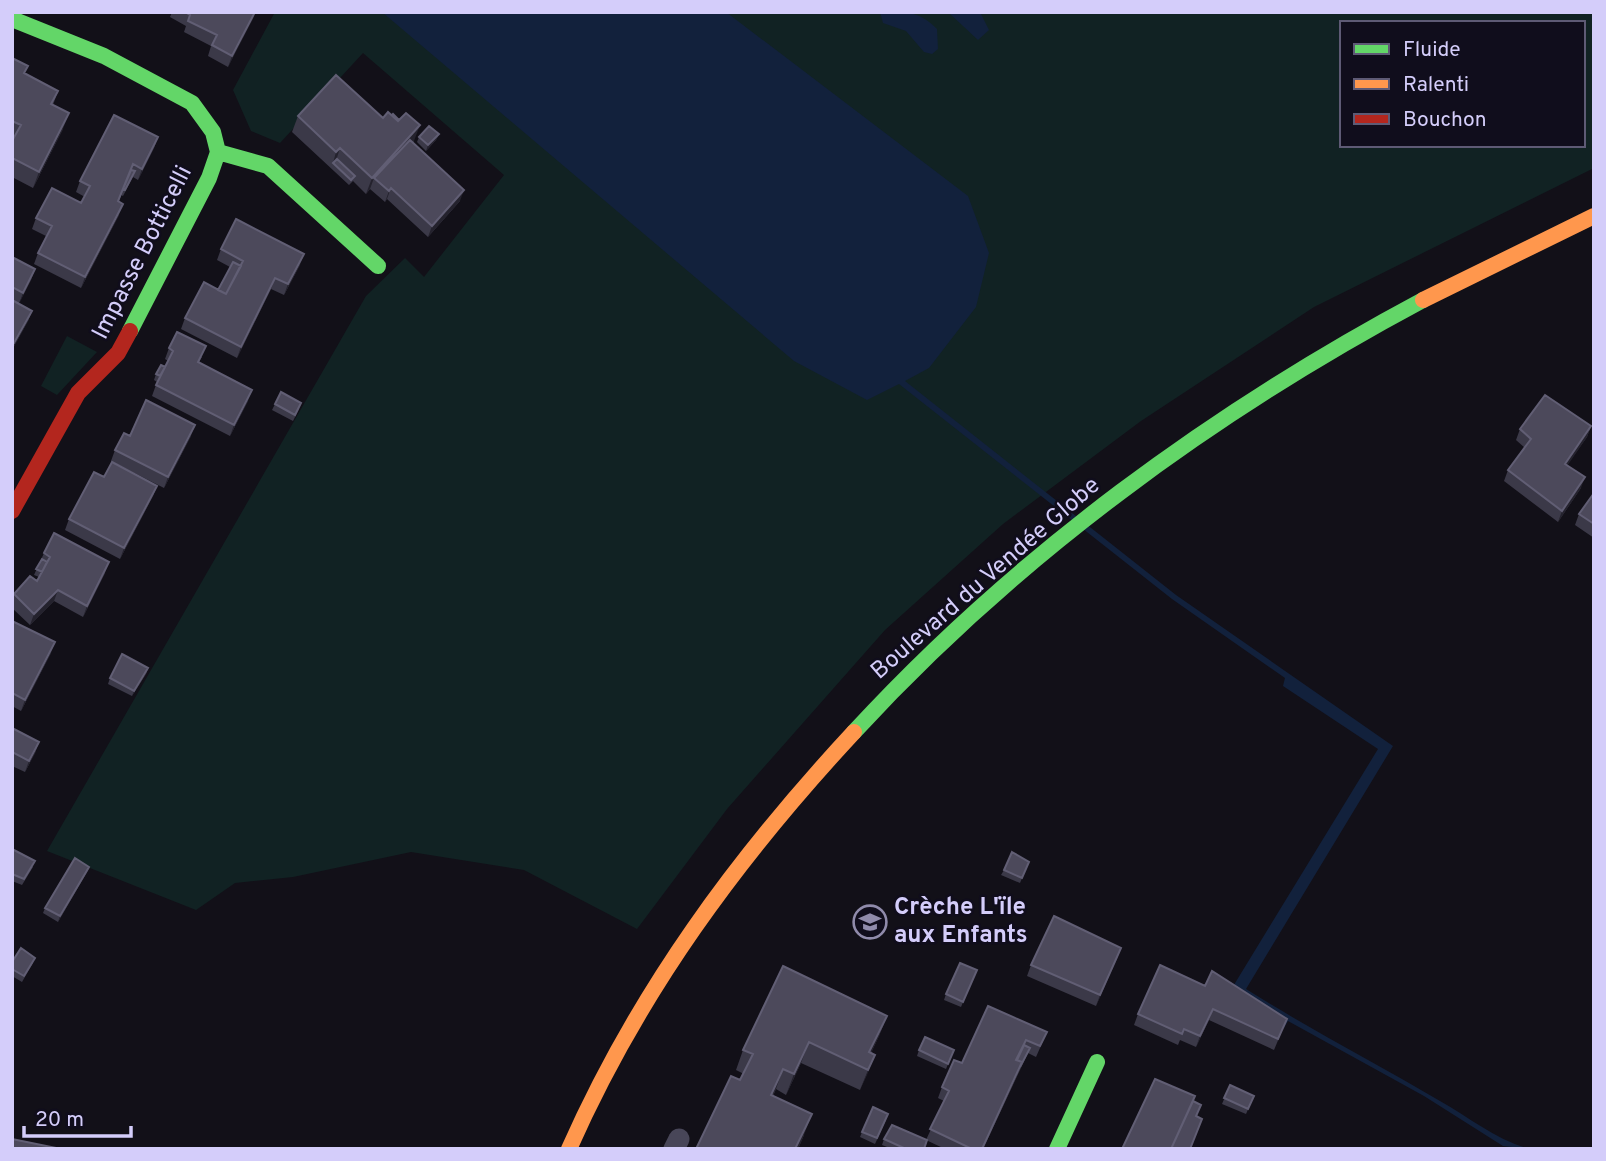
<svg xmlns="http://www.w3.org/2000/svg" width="1606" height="1161" font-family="Overpass,sans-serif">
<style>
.green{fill:#112223;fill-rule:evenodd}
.water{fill:#12213c}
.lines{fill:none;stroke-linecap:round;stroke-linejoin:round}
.lane{stroke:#484658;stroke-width:21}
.fast{stroke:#63d668;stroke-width:16}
.slow{stroke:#ff974d;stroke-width:16}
.jam{stroke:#b3261e;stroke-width:16}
.wall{fill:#3b3948}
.shaded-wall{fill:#24222d}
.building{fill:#4c495b;stroke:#615e74;stroke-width:2}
.labels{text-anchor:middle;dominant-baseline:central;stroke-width:5;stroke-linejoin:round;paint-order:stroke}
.street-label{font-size:24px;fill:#d4cdfa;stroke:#100d1c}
.poi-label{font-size:24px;font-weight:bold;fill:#d4cdfa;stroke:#100d1c;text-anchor:start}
</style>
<rect width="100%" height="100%" fill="#121018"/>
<path class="green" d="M275 12H1594V168L1314 307 1141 421 1003 524 885 630 727 809 637 929 524 870 411 852 293 877 235 883 196 910 47 851 366 296 405 258 424 277 504 175 363 53 280 143 251 131 233 90ZM1342 23H1583V145H1342Z
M67 336 97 352 57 395 41 386Z"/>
<path class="water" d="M382 12H726L968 196 989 253 976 307 929 368 905 381 1176 595 1393 746 1246 989C1309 1029 1376 1063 1440 1101 1470 1118 1495 1139 1529 1149L1503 1146 1424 1096 1288 1021 1284 1028 1229 993 1378 749 1283 686 1285 678 1172 599 899 384 867 400 794 361Z
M880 12C904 12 919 10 937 29L938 49 932 54 924 52 906 31 883 23Z
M948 12H980L989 30 978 40Z"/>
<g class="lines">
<path class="lane" d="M674 1149 679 1139"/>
<path class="fast" d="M12 19 104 56 192 103 213 132 218 152 268 166 378 266
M130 331 209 178 218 152
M854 732C1016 556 1213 412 1423 300
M1057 1149 1097 1062"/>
<path class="slow" d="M1423 300 1594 216
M569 1149C639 991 737 858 854 732"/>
<path class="jam" d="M12 511 78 393 118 353 130 331"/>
</g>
<path class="wall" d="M172 12H255L228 67 208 56 211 46 184 32 186 26 170 17Z
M12 58 28 66 25 73 58 91 53 105 63 129 33 188 12 177Z
M298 116 383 118 414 141 413 143 460 201 428 237 387 199 385 202 370 189 366 194 353 181 349 185 292 132Z
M439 134 436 140 426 151 417 142 419 137Z
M158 137 154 148 138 180 133 177 123 196 121 195 119 202V215L81 288 34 264 38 253 46 236 32 229 36 218 81 203 85 197 76 192 80 181Z
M221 249 300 265 284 295 271 289 237 358 181 329 185 318 218 290 230 267 217 260Z
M12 257 35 269 31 280 19 303 32 311 28 321 12 350Z
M169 348 202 357 199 362 248 401 230 436 152 396 157 382 154 380 156 374 165 367 168 361 165 359Z
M275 404 299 409 293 421 272 410Z
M1591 426 1587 437 1567 465 1581 488 1558 522 1504 481 1508 470 1525 448 1516 440 1520 429Z
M130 436H191L164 488 113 462 157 486 153 496 120 559 65 530 69 519 104 477 112 462 111 461 115 450Z
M1594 493V538L1575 525 1579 514Z
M44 553 105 573 83 617 54 601 30 625 12 608V599L14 594 37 581 39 577 34 575Z
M12 621 51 653 21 711 12 706Z
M148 668 146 674 132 696 108 684 110 678Z
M12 728 39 742 35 753 25 772 12 766Z
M12 849 33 867 22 885 12 881Z
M1029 862 1020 883 1001 875 1004 870Z
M89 867 87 872 58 922 43 913 45 908Z
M1121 948 1096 1006 1027 976 1031 965Z
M12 962 33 963 22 982 12 976Z
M977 970 961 1007 944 1000 946 994Z
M1205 986 1287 1019 1274 1050 1209 1020 1196 1047 1180 1040 1178 1045 1134 1025 1138 1014Z
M887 1016 879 1036 871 1053 875 1055 860 1090 801 1063 786 1095 776 1089 773 1096 804 1135 798 1149H696L744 1074 736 1070 743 1050Z
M1047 1032 1036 1057 1028 1053 983 1149H945L926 1140 944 1101 938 1098 942 1087 962 1063Z
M919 1050H954L946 1069 917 1056Z
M1230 1085 1254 1096 1246 1114 1222 1104Z
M886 1120 875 1144 860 1137 862 1132Z
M884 1139 924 1149H892L882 1145Z"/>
<path class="shaded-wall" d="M255 12 253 19 228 67 232 56Z
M69 113 63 129 33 188 39 172Z
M420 125 414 141 378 181 374 178 370 189 366 194 372 178Z
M439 134 436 140 426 151 428 145Z
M158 137 154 148 138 180 142 169Z
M340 148 335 164 333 163 336 152Z
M391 188 387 199 385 202 389 191Z
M464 190 460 201 428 237 432 226Z
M123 204 119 215 81 288 85 277Z
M304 254 300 265 284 295 288 284Z
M35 269 31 280 19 304 23 293Z
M275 278 271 289 237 358 241 347Z
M32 311 28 321 12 350 14 343Z
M252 390 248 401 230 436 234 425Z
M195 425 191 436 164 488 168 477Z
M1591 426 1587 437 1561 475 1565 464Z
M1585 477 1581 488 1558 522 1562 511Z
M157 486 153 496 120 559 124 548Z
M109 562 105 573 83 617 87 606Z
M58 590 54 601 30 625 34 614Z
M55 642 51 653 21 711 25 700Z
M148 668 146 674 132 696 134 691Z
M39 742 35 753 25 772 29 761Z
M89 867 87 872 58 922 60 916Z
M1121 948 1117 959 1096 1006 1100 995Z
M1213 1009 1209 1020 1196 1047 1200 1036Z
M887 1016 879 1036 864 1068 869 1052Z
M809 1042 801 1063 786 1095 794 1074Z
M1030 1048 983 1149H982L1022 1062Z
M875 1055 867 1075 860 1090 868 1070Z
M783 1069 776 1089 763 1115 771 1095Z
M812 1114 804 1135 798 1149H795Z"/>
<path class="building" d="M185 12H255L232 56 212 45 217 35 188 21 190 15Z
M12 58 28 66 24 73 58 91 51 104 69 113 39 172 12 158V141L21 125 12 121Z
M336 75 383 118 388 112 398 121 406 113 420 125 372 178 340 148 336 152 298 116Z
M393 114 399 120 398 121 392 115Z
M114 115 158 137 142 169 133 164 118 201 123 204 85 277 38 253 52 226 36 218 52 188 81 203 90 186 80 181Z
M429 126 439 134 428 145 419 137Z
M410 140 464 190 432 226 391 188 389 191 374 178Z
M337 159 355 176 351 180 333 163Z
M131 170 135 171 125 190 123 189Z
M236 219 304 254 288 284 275 278 241 347 185 318 204 282 226 294 243 261 221 249Z
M12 257 35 269 23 293 12 287Z
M233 262 241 266 226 294 218 290Z
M12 300 32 311 14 343 12 342Z
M177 332 206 346 198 362 252 390 234 425 156 385 173 351 169 348Z
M161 365 165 367 160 376 156 374Z
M281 392 301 403 295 415 275 404Z
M1545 395 1591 426 1565 464 1585 477 1562 511 1508 470 1531 439 1520 429Z
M146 400 195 425 168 477 115 450 124 433 130 436Z
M112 462 157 486 124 548 69 519 94 472 104 477Z
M1594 493V524L1579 514Z
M54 533 109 562 87 606 58 590 34 614 14 594 30 576 37 581 50 557 44 553Z
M42 559 47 562 42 572 36 569Z
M12 621 55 642 25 700 12 693Z
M122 654 148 668 134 691 110 678Z
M12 728 39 742 29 761 12 752Z
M12 849 35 861 24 879 12 874Z
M1012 852 1029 862 1022 878 1004 870Z
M75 858 89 867 60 916 45 908Z
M1054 916 1121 948 1100 995 1031 965Z
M21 948 35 958 24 976 12 969V962Z
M960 963 977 970 963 1002 946 994Z
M1160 965 1205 986 1212 971 1287 1019 1278 1039 1213 1009 1200 1036 1184 1029 1182 1034 1138 1014Z
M783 966 887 1016 869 1052 875 1055 868 1070 809 1042 794 1074 783 1069 771 1095 812 1114 795 1149H696L731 1076 740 1080 753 1054 743 1050Z
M988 1006 1047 1032 1040 1046 1026 1040 1016 1060 1022 1062 982 1149H972L930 1129 949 1091 942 1087 954 1060 962 1063Z
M925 1037 954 1050 948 1064 919 1050Z
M1024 1045 1030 1048 1020 1067 1022 1062 1017 1060Z
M1155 1079 1195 1096 1171 1149H1122Z
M1230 1085 1254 1096 1248 1109 1224 1098Z
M1193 1101 1201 1105 1196 1116 1202 1119 1190 1149H1171Z
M873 1107 888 1114 877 1138 862 1132Z
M892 1125 927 1140 924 1149H906L884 1139Z
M12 1139 61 1149H12Z"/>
<defs>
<symbol id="school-ring" viewBox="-11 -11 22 22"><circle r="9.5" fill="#100d1c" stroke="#908bab" stroke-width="1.5"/><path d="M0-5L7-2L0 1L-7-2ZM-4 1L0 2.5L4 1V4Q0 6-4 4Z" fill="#908bab"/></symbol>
</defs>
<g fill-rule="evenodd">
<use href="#school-ring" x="851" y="903" width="38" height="38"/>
</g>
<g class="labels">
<g class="street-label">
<text transform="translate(143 253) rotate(-63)">Impasse Botticelli</text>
<text transform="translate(986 579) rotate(-41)">Boulevard du Vendée Globe</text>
</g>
<g class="poi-label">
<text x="894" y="908">Crèche L'ïle<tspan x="894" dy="28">aux Enfants</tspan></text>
</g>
</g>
<rect width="1606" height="1161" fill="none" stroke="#d4cdfa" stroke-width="28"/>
<rect x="1340" y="21" width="245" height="126" fill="#100d1c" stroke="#5e5a75" stroke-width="2"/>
<rect x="1354" y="44" width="35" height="10" fill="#63d668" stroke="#5e5a75" stroke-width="2"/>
<text x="1403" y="56" font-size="21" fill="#d4cdfa">Fluide</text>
<rect x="1354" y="79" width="35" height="10" fill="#ff974d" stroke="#5e5a75" stroke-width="2"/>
<text x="1403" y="91" font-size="21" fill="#d4cdfa">Ralenti</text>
<rect x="1354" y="114" width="35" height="10" fill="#b3261e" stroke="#5e5a75" stroke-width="2"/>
<text x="1403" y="126" font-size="21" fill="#d4cdfa">Bouchon</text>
<path d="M24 1126v10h107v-10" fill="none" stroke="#d4cdfa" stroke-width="3.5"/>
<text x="35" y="1126" font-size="21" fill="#d4cdfa" stroke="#100d1c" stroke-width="5" paint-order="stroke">20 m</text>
</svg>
